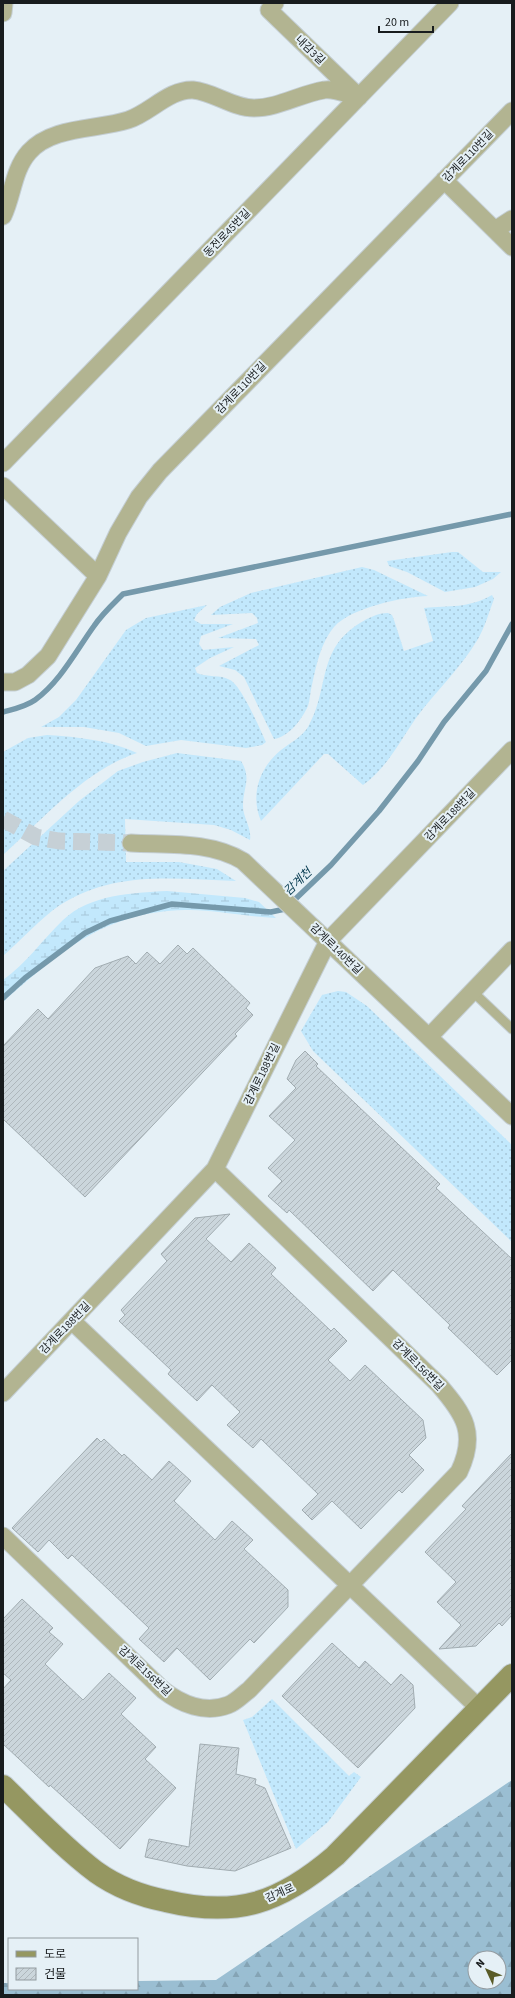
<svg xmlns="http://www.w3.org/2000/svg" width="515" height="1998" font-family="'Source Sans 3','Noto Sans KR',sans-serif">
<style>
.grass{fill:url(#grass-dots)}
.forest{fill:url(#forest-firs);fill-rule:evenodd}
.wetland{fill:url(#wetland-marsh)}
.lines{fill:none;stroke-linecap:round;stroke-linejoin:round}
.stream{stroke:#7599ab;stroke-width:5.5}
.building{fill:url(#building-hatch);stroke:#a1acb1}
.street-tunnel{stroke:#c6d0d6;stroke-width:17;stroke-dasharray:17 8;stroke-linecap:butt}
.lane-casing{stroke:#c4ced3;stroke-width:11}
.street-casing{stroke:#c4ced3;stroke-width:19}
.secondary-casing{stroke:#c4ced3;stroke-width:24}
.lane{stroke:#b2b491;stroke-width:9}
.street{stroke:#b2b491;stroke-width:17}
.secondary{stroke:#959761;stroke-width:22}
.labels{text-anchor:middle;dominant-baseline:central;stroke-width:4;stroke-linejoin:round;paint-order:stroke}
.street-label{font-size:11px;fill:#181c1e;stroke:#e5f0f6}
.water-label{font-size:12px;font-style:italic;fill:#083c51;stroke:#e5f0f6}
</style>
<defs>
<pattern id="grass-dots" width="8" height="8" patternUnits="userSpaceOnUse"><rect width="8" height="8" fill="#c2e8fc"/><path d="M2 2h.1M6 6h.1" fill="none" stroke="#a6c6d8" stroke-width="1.8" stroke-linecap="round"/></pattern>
<pattern id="forest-firs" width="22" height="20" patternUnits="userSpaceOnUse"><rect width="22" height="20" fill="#9abed2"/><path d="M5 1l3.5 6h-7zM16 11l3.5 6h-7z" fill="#84a3b4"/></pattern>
<pattern id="wetland-marsh" width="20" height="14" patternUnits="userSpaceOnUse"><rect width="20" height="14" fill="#c2e8fc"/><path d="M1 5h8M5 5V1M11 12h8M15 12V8" fill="none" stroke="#a6c6d8"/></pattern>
<pattern id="building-hatch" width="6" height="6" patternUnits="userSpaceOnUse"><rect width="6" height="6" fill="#cbd6dc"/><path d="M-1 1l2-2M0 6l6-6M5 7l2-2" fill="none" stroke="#aeb7bc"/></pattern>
</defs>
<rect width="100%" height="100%" fill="#e5f0f6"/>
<path class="grass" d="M452 552H458L483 572H501L493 579 475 587 445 592 407 572 389 566 387 561Z
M362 567 374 570 428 596C403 597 352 607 334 627 321 642 316 666 312 685 310 692 310 700 308 706 302 719 289 737 274 739L244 677 235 670 219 666 259 645 256 639 218 638 258 623 257 618 252 613 211 615 220 607 251 593Z
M492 595 494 599C489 612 485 627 478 639 461 668 436 691 416 718 400 741 387 768 363 785L328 754H324L261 821C250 795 259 768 281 750 290 743 302 737 308 727 330 689 316 650 360 623 368 618 378 613 388 613L392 615 394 620 404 651 433 641 424 608C450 605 467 609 492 595Z
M207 605 197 614 194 620 201 624H233L201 636 199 644 203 650 234 647 210 658 195 668 197 673C208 678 220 674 230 680 241 685 260 729 266 742L262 745 246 748 181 740 146 746 119 733 84 727H41L59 717 76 700 126 630 146 618Z
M47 735C78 737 109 740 137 753 85 770 43 819 3 855V752L28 738Z
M177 753 241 761C252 779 243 787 243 806 243 818 252 828 250 840L231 830 214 825 125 819 126 862H179L217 869 236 881C175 879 115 870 60 905 42 917 20 941 3 956V871L79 801 118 771 143 762Z
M338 991 346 992 367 1006 512 1145V1242L313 1051 301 1031 322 995Z
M272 1699 349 1776 354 1772 361 1777 328 1822 296 1849 243 1720 252 1717Z"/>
<path class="forest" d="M512 1780V1995H3V1983H9V1989H137V1981L216 1980ZM475 1958H499V1982H475Z"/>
<path class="wetland" d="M167 891 245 898 259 902 276 918C247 917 213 909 185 910 104 912 61 951 3 1002V980C26 964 43 939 63 920 91 894 132 893 167 891Z"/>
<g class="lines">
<path class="stream" d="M3 712C14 709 25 707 35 700 60 682 76 651 94 626 102 614 113 604 123 594L512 514
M3 998 25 978 85 933 110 921 172 904 271 912 285 909 331 865 379 811 418 761 444 722 486 671 512 624"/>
</g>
<path class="building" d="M178 945 187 954 193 948 250 1003 246 1008 253 1015 235 1034 237 1036 85 1197 3 1119V1046L38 1009 48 1019 95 968 128 956 136 964 147 952 160 964Z
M305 1051 318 1064 316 1066 440 1184 436 1188 512 1259V1360L497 1375 448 1328 450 1325 393 1270 373 1291 289 1210 287 1213 268 1196 282 1181 268 1168 295 1140 269 1116 296 1088 287 1079 296 1060Z
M230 1214 206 1239 231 1262 249 1243 276 1268 271 1274 331 1331 334 1328 347 1341 328 1360 350 1381 365 1365 423 1420 426 1438 409 1455 424 1470 402 1493 399 1490 361 1529 332 1501 312 1520 302 1510 318 1494 261 1439 253 1448 227 1425 240 1412 212 1385 197 1401 168 1374 171 1370 119 1321 125 1315 121 1310 167 1261 161 1254 195 1218Z
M97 1438 101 1442 104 1439 122 1456 124 1454 152 1480 169 1461 191 1481 174 1501 215 1540 232 1521 253 1540 244 1549 288 1590V1607L254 1643 250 1639 210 1680 177 1648 164 1662 139 1639 149 1628 72 1555 68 1559 49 1540 38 1552 12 1528Z
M512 1453V1615L502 1626 499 1623 476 1646 439 1649 461 1625 437 1602 456 1582 425 1552 466 1509 462 1506Z
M22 1599 53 1628 49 1632 63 1644 45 1664 83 1700 109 1673 136 1698 121 1714 156 1747 145 1759 176 1788 120 1849 50 1785 49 1787 3 1744V1689L11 1680 3 1673V1619Z
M332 1643 359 1668 365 1661 391 1685 401 1674 413 1685 415 1708 358 1768 282 1696Z
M200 1744 239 1748 236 1774 256 1779 255 1784 265 1788 291 1848 235 1871 187 1866 145 1857 149 1839 189 1847Z"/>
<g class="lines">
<path class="street-tunnel" d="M3 819 36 837 59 841 131 843"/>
<defs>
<path id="lane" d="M472 991 512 1029"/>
<path id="street" d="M275 3 269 10 359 97
M3 13 4 3
M444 180 512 247
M3 216C13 195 13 170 29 152 52 126 97 130 128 120 150 113 169 89 193 90 214 92 233 108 254 108 278 108 300 94 324 90 334 88 349 95 359 97
M495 230 512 219
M3 463 450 3
M3 486 98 576
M3 682H15L28 675 48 656 98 576 118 533 139 497 160 471 512 111
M131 843C168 845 210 841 243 861L512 1116
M429 1037 512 950
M72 1321 480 1709
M3 1393 215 1169 328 941 512 750
M3 1536 163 1690C181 1704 205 1714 228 1705 236 1702 242 1695 249 1690L459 1472C477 1434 465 1415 439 1385L215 1169"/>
<path id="secondary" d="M3 1786C33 1815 63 1847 96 1872 117 1887 141 1896 166 1901 237 1918 280 1903 335 1856L512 1675"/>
</defs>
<use href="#lane" class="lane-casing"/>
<use href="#street" class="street-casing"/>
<use href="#secondary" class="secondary-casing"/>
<use href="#lane" class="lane"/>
<use href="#street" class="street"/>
<use href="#secondary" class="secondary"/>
</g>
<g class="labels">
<g class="street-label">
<text transform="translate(310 50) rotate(44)">내감3길</text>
<text transform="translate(468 156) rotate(-46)">감계로110번길</text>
<text transform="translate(227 233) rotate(-46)">동전로45번길</text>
<text transform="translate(241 388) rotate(-46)">감계로110번길</text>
<text transform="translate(450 815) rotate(-46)">감계로188번길</text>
<text transform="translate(336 949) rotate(44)">감계로140번길</text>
<text transform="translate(262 1074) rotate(-64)">감계로188번길</text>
<text transform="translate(65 1328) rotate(-46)">감계로188번길</text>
<text transform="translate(418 1365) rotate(45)">감계로156번길</text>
<text transform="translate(145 1671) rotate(43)">감계로156번길</text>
<text transform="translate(280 1893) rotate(-24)">감계로</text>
</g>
<g class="water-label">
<text transform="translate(298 882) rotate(-44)">감계천</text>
</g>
</g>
<rect width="515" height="1998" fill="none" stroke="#181c1e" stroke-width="8"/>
<rect x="8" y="1938" width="130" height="52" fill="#e5f0f6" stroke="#939ba0"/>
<rect x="16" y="1951" width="20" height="6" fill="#959761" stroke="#939ba0"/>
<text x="44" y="1958" font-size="12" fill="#181c1e">도로</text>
<rect x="16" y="1968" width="20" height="12" fill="url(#building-hatch)" stroke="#939ba0"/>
<text x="44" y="1978" font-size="12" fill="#181c1e">건물</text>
<g transform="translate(487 1970) rotate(314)"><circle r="19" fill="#e5f0f6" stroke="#939ba0"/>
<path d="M0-3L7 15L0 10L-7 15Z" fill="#595b28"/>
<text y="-6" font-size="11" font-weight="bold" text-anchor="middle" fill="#181c1e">N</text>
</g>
<path d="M379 26v6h54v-6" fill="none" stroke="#181c1e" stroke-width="2"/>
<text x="385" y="26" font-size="12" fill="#181c1e" stroke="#e5f0f6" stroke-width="3" paint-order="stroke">20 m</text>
</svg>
